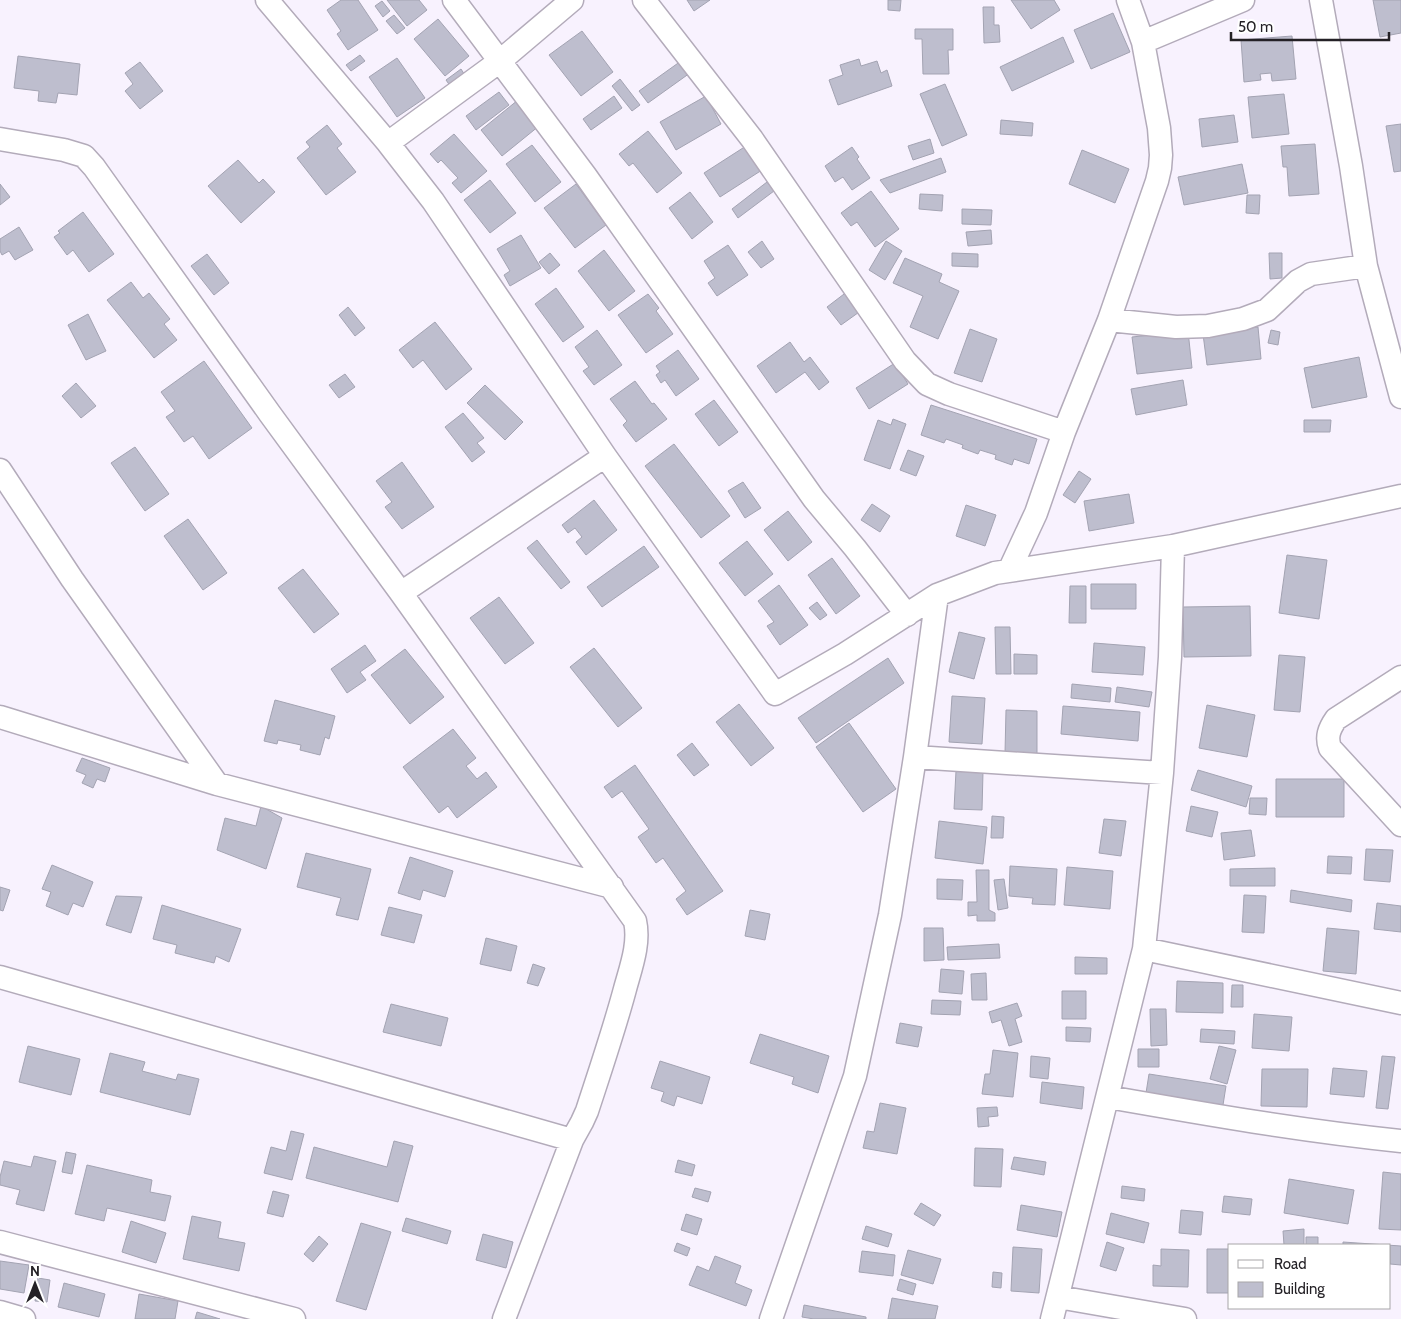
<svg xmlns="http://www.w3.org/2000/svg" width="1401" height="1319" font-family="Cabin,sans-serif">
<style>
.building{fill:#bebece;stroke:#a3a3b2}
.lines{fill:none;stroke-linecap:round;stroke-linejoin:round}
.minor-casing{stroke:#b3abba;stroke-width:25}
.minor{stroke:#fff;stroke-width:22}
</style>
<rect width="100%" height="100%" fill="#f8f2fe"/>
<path class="building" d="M341 0H358L378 30 348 50 337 34 341 31 327 10Z
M387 0H419L427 10 407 26Z
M687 0H710L694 11Z
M888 0H901L900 11 888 10Z
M1011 0H1054L1060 10 1031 29Z
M1373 0H1401V33L1380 37Z
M382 1 390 11 383 17 375 6Z
M983 7H994V25H999L1000 42 984 43Z
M1113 13 1130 52 1091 69 1074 30Z
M394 15 405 28 397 34 386 21Z
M438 19 469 56 445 76 414 39Z
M915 29H953V50H948L949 74H923L922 39H915Z
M582 31 613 72 581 96 549 55Z
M1292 36 1296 79 1272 81 1271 73 1260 74 1261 80 1244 82 1241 40Z
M1063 37 1074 62 1012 91 1000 67Z
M360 55 365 61 351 71 346 65Z
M18 56 80 64 77 95 58 93 56 103 38 101 39 91 14 88Z
M397 58 425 98 397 117 369 77Z
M859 59 861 66 877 61 881 73 887 70 892 86 838 105 829 80 843 75 840 65Z
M681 61 690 73 648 103 639 91Z
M140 62 163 91 140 109 125 91 133 84 125 73Z
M461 69 468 80 453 90 446 80Z
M620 79 640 105 632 111 612 86Z
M945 84 967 135 942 146 920 94Z
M499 92 509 105 476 130 466 116Z
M1284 94 1289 134 1252 138 1248 97Z
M614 96 622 108 591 130 583 119Z
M706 96 721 124 676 150 660 122Z
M518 100 539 126 502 156 481 130Z
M1234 115 1238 142 1202 147 1199 119Z
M1001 120 1033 123 1032 136 1000 134Z
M1401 124V171L1394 172 1386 126Z
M327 125 342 144 337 148 356 172 326 195 297 158 310 147 306 142Z
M648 131 682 173 657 193 633 163 629 166 619 154Z
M454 134 487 171 461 193 452 183 458 178 441 160 438 163 430 154Z
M930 139 934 153 913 160 908 146Z
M1315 144 1319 194 1289 196 1287 167H1283L1281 146Z
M532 145 561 182 535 202 506 164Z
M746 146 762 170 720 197 704 173Z
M852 147 859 157 857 159 870 178 852 190 843 177 835 182 825 166Z
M1082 150 1129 169 1115 203 1069 184Z
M941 158 946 172 890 193 880 180Z
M238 160 259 183 263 179 275 192 241 223 208 186Z
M1242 164 1248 193 1184 205 1178 177Z
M490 180 516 213 490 233 464 200Z
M767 182 774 191 738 218 732 209Z
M0 184 10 197 0 205Z
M576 184 606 225 575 248 544 208Z
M871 191 899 229 875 247 857 222 851 226 841 213Z
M690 192 713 222 692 239 669 208Z
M920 194 943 195 942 211 919 209Z
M1247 195H1260L1259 214 1246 213Z
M962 209 992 210 991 225 962 224Z
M83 212 114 254 89 272 73 250 67 255 54 237 60 233 58 231Z
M19 227 33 250 15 260 9 251 2 255 0 251V239Z
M991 230 992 244 968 246 966 232Z
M521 235 541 268 510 286 504 275 510 271 497 249Z
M762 241 774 259 761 268 748 252Z
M886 241 902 251 885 280 869 270Z
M728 245 748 275 717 296 708 283 715 278 704 261Z
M604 250 635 291 609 311 578 271Z
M550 253 560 265 549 274 539 262Z
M952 253 978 254V267L952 266Z
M1269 253H1282V278L1270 279Z
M207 254 229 283 214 295 191 266Z
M905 258 942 274 939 282 959 291 938 339 910 327 923 296 893 283Z
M131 282 143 298 149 293 170 319 164 324 177 340 154 358 107 300Z
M556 288 584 327 563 342 535 304Z
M848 291 862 310 841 325 827 307Z
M648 294 659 308 656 311 673 334 646 353 618 315Z
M348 307 365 328 355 336 339 315Z
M88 314 106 351 86 360 68 325Z
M435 322 472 369 446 390 423 360 413 368 399 350Z
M1258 327 1261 359 1207 365 1203 334Z
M970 329 997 339 982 382 954 373Z
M597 330 622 365 594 385 583 371 589 367 575 347Z
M1271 330 1280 332 1278 345 1268 343Z
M1188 331 1192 368 1137 374 1132 337Z
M790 342 804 362 810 357 829 382 819 390 805 372 776 393 757 366Z
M678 350 699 379 676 396 665 380 661 383 656 375 660 372 656 366Z
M1359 357 1367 397 1312 408 1304 368Z
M204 361 252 428 209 459 193 436 184 442 166 417 175 411 161 392Z
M895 363 908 384 869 409 856 388Z
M345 374 355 387 339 398 329 385Z
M1183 380 1187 405 1136 415 1131 389Z
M635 381 652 404 654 403 667 419 636 442 623 425 627 421 610 399Z
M76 383 96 406 81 418 62 396Z
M485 385 523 422 505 440 467 403Z
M714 400 738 432 719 446 695 414Z
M931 405 1037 439 1029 464 1014 459 1012 465 995 459 996 455 980 450 978 454 962 448 963 445 946 439 944 443 921 435Z
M463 413 484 438 477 443 485 452 472 462 445 427Z
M893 419 906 424 890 469 864 460 878 420 891 425Z
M1304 420H1331L1330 432H1304Z
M674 444 730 516 701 538 645 466Z
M135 447 169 494 145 511 111 463Z
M908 450 924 456 916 476 900 470Z
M402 462 434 507 402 529 385 507 392 502 376 481Z
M1079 471 1091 479 1075 503 1063 495Z
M743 482 761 508 745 518 728 491Z
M1129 494 1134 523 1089 531 1084 501Z
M594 500 617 530 586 555 576 542 582 537 575 528 568 533 562 525Z
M872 504 890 516 880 532 861 520Z
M966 505 996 515 985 546 956 536Z
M788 511 812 542 788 561 764 530Z
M188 519 227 573 203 590 164 536Z
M537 540 570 582 561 589 527 548Z
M747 541 773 574 745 596 719 563Z
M644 546 659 567 602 607 587 587Z
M1287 555 1327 560 1319 619 1279 613Z
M832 558 860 596 836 614 808 575Z
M303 569 339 614 314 633 278 588Z
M1091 584H1136V609H1091Z
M779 585 808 625 780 645 767 626 774 622 758 601Z
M1070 586H1086V623H1069Z
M499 597 534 643 505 664 470 618Z
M817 602 827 615 820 620 809 608Z
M1250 606 1251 656 1184 657 1183 607Z
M995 627H1010L1011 674H996Z
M959 632 985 638 974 679 949 672Z
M1094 643 1145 647 1143 675 1092 672Z
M365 645 376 661 360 672 366 680 347 693 331 669Z
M594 648 642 708 618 727 570 667Z
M405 649 444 697 410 724 371 675Z
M1014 654 1037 655V674H1014Z
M1279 655 1305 657 1300 712 1274 710Z
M888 658 904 683 816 743 798 718Z
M1072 684 1111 688 1110 702 1071 698Z
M1117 687 1152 692 1149 707 1115 702Z
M952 696 985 698 982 744 949 742Z
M275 700 335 716 329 739 325 737 320 755 300 750 301 745 278 740 277 744 264 741Z
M739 704 774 748 751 766 716 722Z
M1207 705 1255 715 1247 757 1199 748Z
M1063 706 1140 712 1138 741 1061 734Z
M1006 710 1037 711V754L1005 753Z
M849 723 896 789 863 812 816 747Z
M453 729 476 758 466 766 477 779 486 772 497 787 457 818 448 806 439 813 403 767Z
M692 743 709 765 694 776 677 755Z
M82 758 110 768 105 782 97 779 93 788 82 783 86 775 76 771Z
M635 765 723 891 687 915 676 899 686 891 663 858 656 863 638 837 649 829 622 791 612 798 604 787Z
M1198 770 1252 786 1246 807 1191 790Z
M956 771 983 772 982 810 954 809Z
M1276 779H1344V817H1276Z
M1250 798H1267L1266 815 1249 814Z
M261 806 282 818 266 869 217 850 225 818 256 826Z
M1191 806 1218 812 1212 837 1186 831Z
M992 816 1004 817 1003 838H991Z
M1104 819 1126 821 1121 856 1099 853Z
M939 821 987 827 983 864 935 858Z
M1251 830 1255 856 1224 860 1221 833Z
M1366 849 1393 850 1390 882 1364 880Z
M306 853 371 869 358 920 336 915 341 898 297 887Z
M1328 856 1352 857 1351 874 1327 873Z
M410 857 453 871 445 897 423 890 420 900 398 893Z
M52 865 93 882 83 907 73 903 68 915 46 906 51 892 42 889Z
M1010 866 1057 869 1055 905 1032 904 1033 898 1009 896Z
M1067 867 1113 871 1110 909 1064 905Z
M1275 868V886H1230V869Z
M976 870H989V910L995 913V921H977V915L968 916V902H977Z
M937 879 963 880 962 900 937 899Z
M1004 879 1008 908 998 910 994 880Z
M0 887 10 890 3 911 0 910Z
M1291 890 1352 900 1351 912 1290 902Z
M1244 895 1266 896 1264 933 1242 932Z
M116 896 142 897 131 933 106 925Z
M1377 903 1401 906V932L1374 929Z
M162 905 241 929 229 962 216 956 214 963 175 953 177 945 153 939Z
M389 907 422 915 414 943 381 935Z
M750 910 770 914 765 940 745 936Z
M924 928H943L944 960 924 961Z
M1327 928 1359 931 1356 974 1323 971Z
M486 938 517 946 511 971 480 964Z
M999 944 1000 958 948 960 947 947Z
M1075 957 1107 958V974H1075Z
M533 964 545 968 538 986 527 983Z
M941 969 964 971 962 994 939 992Z
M986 973 987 1000H972L971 974Z
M1177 981 1223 983V1013L1176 1012Z
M1232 985H1243V1007H1231Z
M1062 991H1086V1019H1062Z
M932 1000 961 1001 960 1015 931 1014Z
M1017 1003 1022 1016 1015 1019 1022 1042 1009 1046 1001 1020 992 1023 989 1012Z
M391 1004 448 1018 441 1046 383 1032Z
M1150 1009H1166L1167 1045 1151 1046Z
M1254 1014 1292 1017 1289 1051 1252 1048Z
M900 1023 922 1027 918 1047 896 1043Z
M1066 1027 1091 1028 1090 1042 1066 1041Z
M1201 1029 1235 1031 1234 1044 1200 1042Z
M760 1034 829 1056 818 1093 792 1084 794 1077 750 1063Z
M28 1046 80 1059 71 1095 19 1082Z
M1219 1046 1236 1050 1227 1084 1210 1079Z
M1138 1049H1159V1067H1138Z
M993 1050 1018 1053 1013 1097 982 1094 985 1074H990Z
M110 1053 145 1062 142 1071 176 1080 178 1074 199 1079 190 1115 100 1092Z
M1031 1056 1050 1058 1048 1079 1030 1077Z
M1382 1056 1395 1057 1388 1109 1376 1108Z
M660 1061 710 1077 702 1104 677 1096 674 1106 661 1101 664 1092 651 1088Z
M1333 1068 1367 1071 1364 1097 1330 1094Z
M1262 1069H1308L1307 1107 1261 1106Z
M1149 1074 1226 1086 1223 1105 1146 1093Z
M1042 1082 1084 1087 1082 1109 1040 1103Z
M880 1103 906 1108 897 1154 863 1148 867 1131 874 1132Z
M997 1107 998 1116 988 1117 989 1126 978 1127 977 1108Z
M291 1131 304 1134 292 1180 264 1173 271 1147 286 1151Z
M394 1141 413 1146 398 1202 306 1178 314 1147 387 1167Z
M975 1148 1003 1149 1001 1187 974 1186Z
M66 1152 76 1154 72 1174 62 1172Z
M34 1156 56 1161 44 1211 16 1204 20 1190 0 1185V1177L4 1161 31 1167Z
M1014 1157 1046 1162 1044 1175 1011 1169Z
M678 1160 695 1165 692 1176 675 1172Z
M87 1165 152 1180 150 1192 171 1196 165 1221 107 1208 104 1221 75 1214Z
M1383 1172 1401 1174V1230L1379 1229Z
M1289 1179 1354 1190 1348 1224 1284 1213Z
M1122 1186 1145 1189 1144 1201 1121 1198Z
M695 1188 711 1192 708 1202 692 1197Z
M273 1191 289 1195 283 1217 267 1213Z
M1224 1196 1252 1199 1250 1215 1222 1212Z
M921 1203 941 1215 934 1226 914 1214Z
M1021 1205 1062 1212 1057 1237 1017 1230Z
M1181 1210 1203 1212 1201 1235 1179 1233Z
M1111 1213 1149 1223 1144 1243 1106 1234Z
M686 1214 702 1219 697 1235 681 1230Z
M192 1216 221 1222 218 1238 245 1243 239 1271 183 1259Z
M406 1218 451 1231 447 1244 402 1231Z
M131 1221 166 1233 156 1263 122 1252Z
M361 1223 391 1232 366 1310 336 1301Z
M866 1226 892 1234 888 1247 862 1239Z
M1304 1229V1245H1284L1283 1231Z
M483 1234 513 1242 506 1268 476 1260Z
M319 1236 328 1244 313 1262 304 1254Z
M1306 1237H1318V1245H1306Z
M1107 1242 1124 1248 1116 1271 1100 1266Z
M1343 1242 1401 1246V1265L1390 1264V1245H1343Z
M677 1243 690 1248 687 1256 674 1251Z
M1013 1247 1042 1249 1039 1293 1011 1291Z
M1161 1249 1189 1250 1188 1287 1153 1286V1265L1161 1266Z
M1207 1249H1230V1293H1207Z
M908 1250 941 1259 933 1284 901 1275Z
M862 1251 895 1255 893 1276 859 1272Z
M715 1256 741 1266 735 1283 752 1290 746 1306 689 1285 697 1266 709 1271Z
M0 1261 29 1265 24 1293 0 1289Z
M993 1272 1002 1273 1001 1288 992 1287Z
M38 1278 50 1280 47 1302 35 1301Z
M900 1279 916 1284 913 1295 897 1290Z
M64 1283 105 1294 99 1317 58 1307Z
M139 1294 178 1301 175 1319H135Z
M892 1298 938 1306 935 1319H888Z
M804 1305 866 1317V1319H814L802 1317Z
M197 1312 220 1319H195Z"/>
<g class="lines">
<defs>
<path id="minor" d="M267 0 388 143 433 201 605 456 775 694 845 654 937 595 995 573 1173 546 1401 496
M454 0 585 175 814 499 855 548 907 615
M644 0 752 139 905 361 927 384 949 394 1064 432
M1321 0 1351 166 1366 266 1401 397
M1143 42 1243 0
M0 139 64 150 84 156 94 167 270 414 401 593 635 921C640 943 631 967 625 989 614 1030 600 1071 587 1111L582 1122 572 1140 504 1319
M388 143 500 61 572 0
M1109 320 1176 327 1208 326 1243 319 1267 310 1298 281 1311 274 1366 266
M0 470 72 579 217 784
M1009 571 1036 513 1064 432 1109 320 1157 181 1160 168 1161 155 1159 128 1143 42 1128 0
M401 593 605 456
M1401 677 1336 719C1329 729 1326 737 1330 748L1401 825
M0 717 217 784 612 887
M915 757 1162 773
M1144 949 1401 1003
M0 977 572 1140
M1108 1097C1205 1114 1302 1131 1401 1141
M0 1242 294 1319
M1058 1297 1185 1319
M0 1312 24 1319
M771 1319 855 1076 890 915 915 757 937 595
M1052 1319 1144 949 1162 773 1170 657 1173 546"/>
</defs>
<use href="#minor" class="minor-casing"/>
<use href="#minor" class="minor"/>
</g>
<rect x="1228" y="1244" width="162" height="65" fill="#ffffff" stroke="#a7a6a8"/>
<rect x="1238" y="1260" width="25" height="8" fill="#ffffff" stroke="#a7a6a8"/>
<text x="1274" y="1269" font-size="15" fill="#242126">Road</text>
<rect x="1238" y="1282" width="25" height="15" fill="#bebece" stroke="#a7a6a8"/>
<text x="1274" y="1294" font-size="15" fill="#242126">Building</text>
<g transform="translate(35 1284)" stroke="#ffffff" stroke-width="4" paint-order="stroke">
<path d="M0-4L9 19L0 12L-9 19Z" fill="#242126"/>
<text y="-8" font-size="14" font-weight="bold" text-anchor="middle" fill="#242126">N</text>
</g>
<path d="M1231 32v8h158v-8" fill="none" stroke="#242126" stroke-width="2.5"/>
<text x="1238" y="32" font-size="15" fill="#242126" stroke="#ffffff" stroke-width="4" paint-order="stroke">50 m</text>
</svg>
